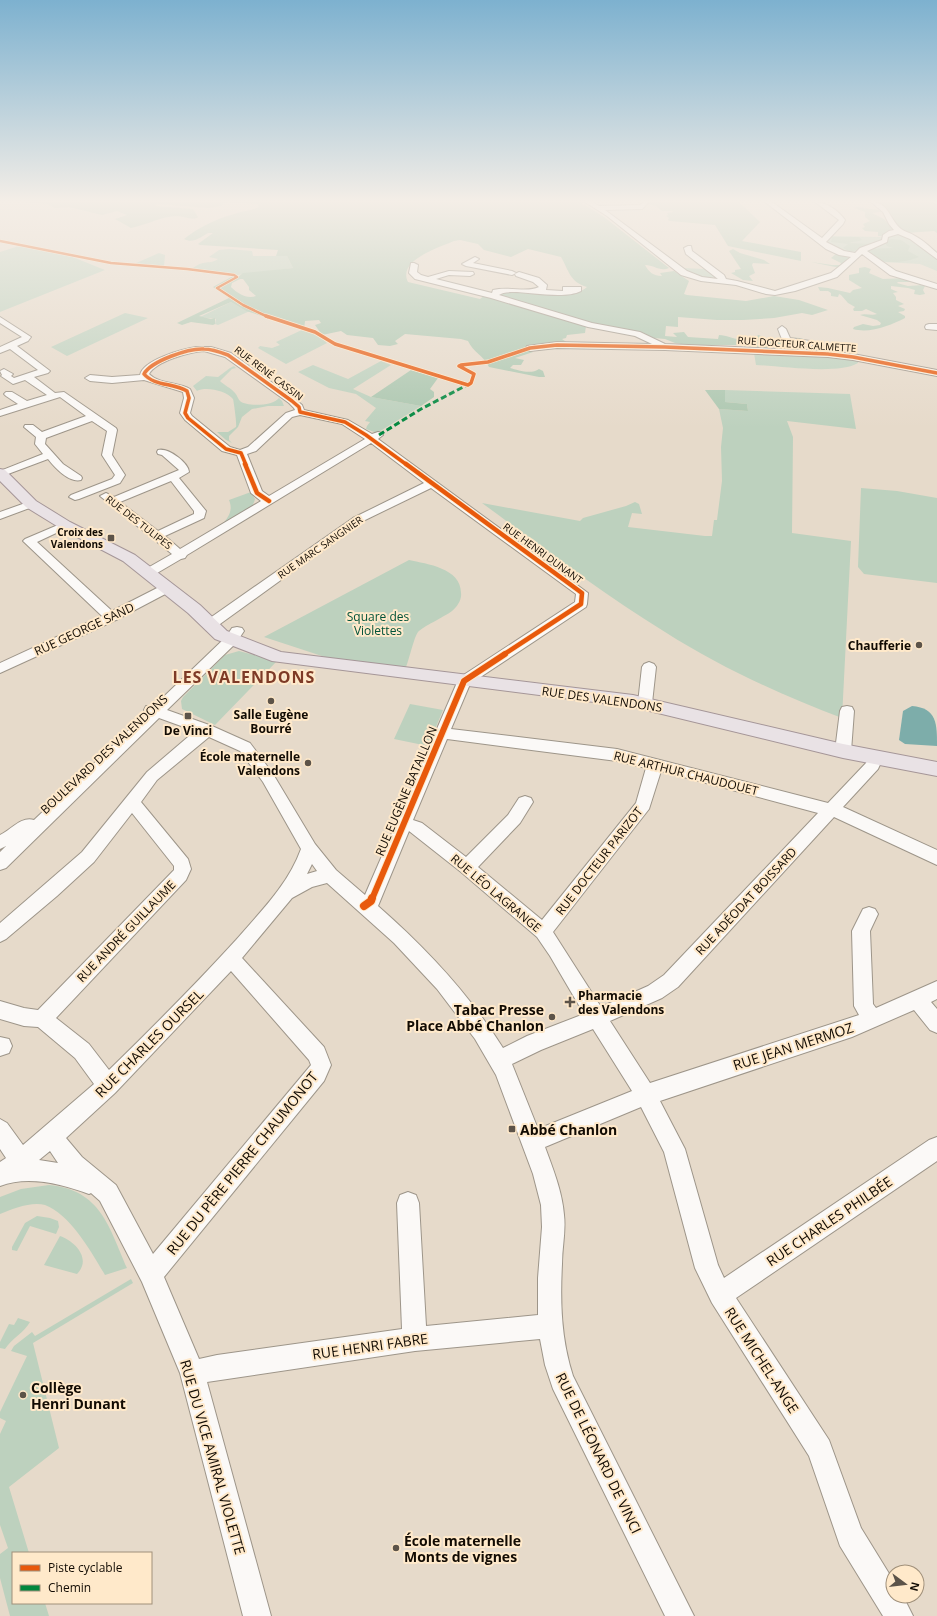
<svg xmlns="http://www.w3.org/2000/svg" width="937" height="1616" font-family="'Open Sans',sans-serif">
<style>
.green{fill:#bdd1be}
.forest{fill:#acc7b0;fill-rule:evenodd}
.water{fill:#7dadaa}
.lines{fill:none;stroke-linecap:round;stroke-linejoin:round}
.minor-casing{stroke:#9d9589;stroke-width:2}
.major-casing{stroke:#a59698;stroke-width:2}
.minor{fill:#fbf9f7;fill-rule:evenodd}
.major{fill:#e9e2e5;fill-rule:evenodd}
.quiet{stroke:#00873e;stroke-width:3;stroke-dasharray:6 3;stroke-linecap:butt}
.cycleway-far4-casing{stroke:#ffe9ca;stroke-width:3.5}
.cycleway-far3-casing{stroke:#ffe9ca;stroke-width:5}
.cycleway-far2-casing{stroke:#ffe9ca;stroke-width:6}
.cycleway-far1-casing{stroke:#ffe9ca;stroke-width:8}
.cycleway-casing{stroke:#ffe9ca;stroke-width:10}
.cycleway-far4{stroke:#e8590c;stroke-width:2.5}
.cycleway-far3{stroke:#e8590c;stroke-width:3.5}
.cycleway-far2{stroke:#e8590c;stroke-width:4.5}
.cycleway-far1{stroke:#e8590c;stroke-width:6}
.cycleway{stroke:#e8590c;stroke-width:8}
.poi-dot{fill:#5c5349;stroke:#ffe9ca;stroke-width:1.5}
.labels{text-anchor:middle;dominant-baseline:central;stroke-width:4;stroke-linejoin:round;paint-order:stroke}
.far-street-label{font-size:10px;fill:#120b03;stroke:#ffe9ca}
.far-poi-label{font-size:10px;font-weight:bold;fill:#120b03;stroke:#ffe9ca;text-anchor:end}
.park-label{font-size:12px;fill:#015238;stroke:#ffe9ca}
.street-label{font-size:12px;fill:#120b03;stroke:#ffe9ca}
.poi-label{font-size:12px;font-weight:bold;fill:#120b03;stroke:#ffe9ca;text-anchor:end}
.near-poi-label{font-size:14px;font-weight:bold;fill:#120b03;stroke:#ffe9ca;text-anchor:start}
.near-street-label{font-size:14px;fill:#120b03;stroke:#ffe9ca}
.district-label{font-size:16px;font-weight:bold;letter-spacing:1px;fill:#7e3a26;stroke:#ffe9ca}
</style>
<rect width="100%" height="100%" fill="#e6daca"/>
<path class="green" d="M892 235C912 234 923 248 937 260V271L920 264 882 262 870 256 847 253 829 244 828 241 831 236 879 237Z
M19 246 65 254 105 270 0 312V252Z
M229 249 252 251 253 256H287L293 268 237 275 192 269C203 259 210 265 218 259L209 257 219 250Z
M159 253 165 255 164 266 134 264Z
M681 268 706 269 716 277C704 281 692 273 681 268Z
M231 302 246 311H250L218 325 215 324 216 319 200 317Z
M125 313 148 318 67 356 51 347Z
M304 329 320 336 327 343 286 364 258 348 260 346 272 348 280 345 276 342Z
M754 353 847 358 858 361V363C839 375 779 366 756 365Z
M381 361 391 365 353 389 371 397 421 406 377 433 366 429 367 426 370 422 365 421 376 408 356 394 329 388 298 372 313 365 348 379Z
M234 366 236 368 232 369 220 381C224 385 231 388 235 393 237 395 238 399 240 401 247 407 273 406 279 398L282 401 284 406H268L252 409 242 417 238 427 229 436V440L232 443 226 440 217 432H228L236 427C237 425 234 403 233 399 227 391 206 386 197 391L193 386 206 376 218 377 230 368Z
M725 390 850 394 856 429 787 421 793 437 792 533 851 541 842 718C781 695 720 667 665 632 602 593 542 547 482 503L580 521 583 518 626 506 635 502 639 504 642 514 632 513 628 527 705 536H712L714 520H717L722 481 721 447 723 428 719 409 748 411 747 404 725 402Z
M861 488 897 491 937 498V583L864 574 858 567Z
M251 492 255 499C252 514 232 521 219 528 227 519 234 512 229 500Z
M409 560C427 564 461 568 461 593 462 600 457 607 452 611 444 617 422 627 418 632 414 637 409 660 406 667L328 658 264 637Z
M239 651 277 661 215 725 182 709 181 701 183 697 225 655Z
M410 704 443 710 428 746 394 739Z
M49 1185C101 1190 109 1227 127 1268L105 1275C92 1253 70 1214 45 1205 32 1201 12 1209 0 1214V1197L21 1189Z
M37 1216 50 1218 58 1221 59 1227 56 1234 30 1226 17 1251 12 1250V1247L25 1223Z
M60 1236C75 1241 92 1259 77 1274L44 1265Z
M131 1279 133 1283 33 1343 59 1448 9 1487 29 1553H13V1603H45L49 1616H10L0 1578V1554L8 1548 0 1525V1434L6 1421 0 1418V1412L27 1356 11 1351 14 1346 32 1332 35 1336Z
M18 1318 30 1322C24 1333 12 1338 5 1349L0 1348V1342L9 1324 14 1325Z"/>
<path class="forest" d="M25 202H580L604 217 669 268C660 272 654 265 645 265 649 272 653 276 662 276L660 273 674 271 689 281 684 294 687 295 746 301 774 296 799 300 828 310 812 315 802 313 774 318 743 320H717L678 317V327L666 326 665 336 677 337 673 333 684 332 688 337 718 339 719 335C728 335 732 340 744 339L743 337 756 338 758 335C762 336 763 338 767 339 781 343 799 331 810 344L802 345 799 349 792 348 790 351 781 349 782 346 771 344V348C763 349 754 351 748 345H687L675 343 665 339 654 338 639 332 586 326 585 333 567 335 566 338 562 339 572 346 531 350 533 352 515 358 524 360 521 365H513L510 368C518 370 531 375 539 369L543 371 545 377H539L489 367C484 356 473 352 468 341L461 339 405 334 395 341 398 344 390 346 378 345 373 338 347 335 341 331 322 335 315 325 321 323 319 320 305 321 304 329 246 311 231 302 199 316 211 319 215 318V324L213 325 191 322 182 325 177 323 229 298 213 287 233 276 238 277 243 273 293 268 287 256H276L278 250 200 245 198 244 213 233H208C201 237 193 244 184 239 199 227 216 219 234 214 243 211 251 211 259 207L258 204 225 202 220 206 209 208 157 204 155 206 193 209 198 217C193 221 184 216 177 216 161 216 147 225 131 228L115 219 127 215 117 211 102 215 69 207 55 208 47 204ZM460 240 478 244 484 250 511 257 528 249 561 257C569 271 570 282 587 287 573 301 524 292 505 291L500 294 503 297 485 295 480 299 408 282C397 260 440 247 454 241ZM240 279H243L249 287V290L256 296C247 299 238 294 231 287L232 283Z
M651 202H739L760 222 742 241 801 252V261L728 246 715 225 670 221 668 220 669 218 666 216 668 215 667 213 673 212 672 211H662L656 206 647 204Z
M876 202H937V233L934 231 906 233 896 227 888 209Z
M857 207 885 211 872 213 884 219 893 228 883 236H878V232L865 231 862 228 865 227 863 224 870 221 865 217V212L854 208Z
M832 237H859L862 240C858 242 853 241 849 243L872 244V246C869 246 865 246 862 247 853 251 852 254 843 248L848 244 831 242Z
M891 239 901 240 910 246 908 251 919 257C907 262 886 265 875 258 871 255 870 251 866 249L893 248 887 246 885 243Z
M733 249 740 253 764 260 770 264 753 263 752 265 755 273 749 276 753 281 743 280 731 273 735 272V270L741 269 729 251Z
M837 253 849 258 850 260 840 268 811 262 832 265H840L841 263 831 258Z
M865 267 871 269 869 273 883 279 904 278 915 282H898L897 283 908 286 923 285 925 286 923 290 925 294 920 295 914 294 915 290 908 288 891 286V289L898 292 893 293 896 297V300L904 304 898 306 905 309 904 311 898 312 905 316V318C891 325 870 334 853 329L854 327 863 324 873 326 880 325 881 323 877 320 860 315C865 313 872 316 877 314L866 309 862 311H854L853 309 855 307 848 303 841 295 839 294 838 297 831 296V293L828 291H820L818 287 828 288 850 293 853 290 862 288 849 280V275L859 273V268Z
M411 370 438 378 430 389 434 392V397L421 406 371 397Z
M705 390H725V402L747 404 748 411 719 409Z"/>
<path class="water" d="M912 706C937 708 937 724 937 746L905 744 899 740 903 711Z"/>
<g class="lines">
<defs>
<path id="minor" d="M585 202H592L599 206 640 205 643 202H649L642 209 605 210 687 271 702 277 718 279 686 254 684 248 688 246H691L692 251 724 275 726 279 737 281 775 291 831 273 851 257 839 255 826 249 765 202H772L822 238 839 220 815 202C826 202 839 211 845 220L843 224 826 242 844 251 855 253 860 248 882 240 883 235 889 231 894 230 889 224 883 212 871 202C889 202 889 219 901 229 905 232 911 233 915 236 923 240 930 247 937 253V259L910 239 898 234 888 237 887 242 867 251 896 271 937 284V289L890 275 862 254 837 277 795 291 775 295 766 294 736 285 701 281 681 275 607 216Z
M933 202H937V205Z
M475 257 479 259 473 263 512 271 516 273 512 275 466 266 462 264Z
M411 263H414L418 265 417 272 421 275 428 277 449 271 473 272 474 274 470 276 449 275 436 279 492 293 493 290C509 286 527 293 539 287L533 282 516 276 515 274 519 272 539 278 547 285 546 290 563 291V287H581V291C560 302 509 286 499 295L592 323 640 332 665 344 828 351 853 354 937 370V376L853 360 828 357 665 350 557 348 530 351 526 348 527 346 557 342 652 344 635 336 588 327 491 298 415 279 409 273Z
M0 317 31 337 28 341 17 346 50 371 48 373 34 377 55 393 64 392 116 428 117 430 112 455 125 475 120 483 79 499 75 500 69 497 71 495 112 479 115 475 102 455 107 431 92 421 46 438 45 444 63 464 81 476 82 478 81 480C69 483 55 468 48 459L0 477V471L43 454 35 444 36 437 24 427 25 425H33L42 432 86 416 60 397 0 416V410L18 404 6 396 4 394 6 392H12L27 401 47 395 25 380 13 384 1 376 2 375 0 371 4 369 13 374 11 376 14 378 38 370 10 349 0 353V347L22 337 0 323Z
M929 324H937V330L926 329 925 327 926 325Z
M782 326 786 329 790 338 810 341 814 344 810 347 783 342 778 329Z
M196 347H211L231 353 295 399 302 405 304 410 348 420 372 434 378 432 382 433 383 435 378 439 588 593 587 604 586 607 470 684 451 729 617 749 828 803 866 763 870 754 875 752 880 754 883 758 878 769 843 807 937 850V865L834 817 678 987 662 998 610 1021 650 1083 859 1015 854 1006 852 931 863 909 869 907 875 909 878 914 870 931 873 1004 876 1008 937 981V999L931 1002 937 1009V1033L930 1030 914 1010 852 1037 660 1101 685 1149 718 1265 724 1278 929 1140 937 1137V1161L736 1298 829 1440 861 1528 893 1580V1596H903L913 1616H883L840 1546 809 1456 712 1303 695 1268 664 1152 641 1107 545 1147C553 1169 562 1191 564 1215 566 1231 562 1247 562 1264 560 1302 561 1339 573 1376L694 1616H665L553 1389 545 1365 540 1339 415 1351 207 1382 271 1616H243L180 1373 142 1282 100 1201 91 1193 89 1194C62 1184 28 1175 0 1186V1162L6 1158 0 1149V1119L7 1123 23 1145 94 1084 75 1058 38 1027 24 1026 0 1019V1001L24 1008 38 1010 174 870V866L132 813 94 862 57 896 6 939 0 942V923L82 852 147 772 195 731 159 718 6 868 0 870V852L6 846 0 849V835C11 830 21 816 34 820L146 714 144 710 146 706H154L226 637 232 628 237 627 242 628 244 631 236 643 167 710 212 726 250 743 273 774 315 844 336 870 365 895 459 678 575 602 576 594 431 488 361 522 220 624H210L208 621 210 618 353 518 424 483 371 443 187 555 185 558 181 559 152 576H144L142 573 144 570 172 554 100 496 106 493 114 497 179 470 162 455 158 454 157 452 158 450C168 447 189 463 189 472L179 478 206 511 204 518 165 536 180 549 261 501 251 493 237 455 222 451 185 420 180 413 184 398 183 392 144 380 112 383 90 381 85 378 90 375 112 377 140 375C143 360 182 349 196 347ZM204 351 225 357 289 403 294 408 295 410 286 413 248 447 240 450 230 447 192 416 190 413 194 398 190 389C178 382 159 384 149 374 156 361 190 352 204 351ZM300 415 342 424 365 439 269 496 262 491 247 454 256 451 292 417ZM171 481 194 511V514L158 531 120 502ZM209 737 240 751 263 782 301 849C288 885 260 912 236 940 195 985 152 1028 109 1070L89 1044 56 1018 186 880 191 869 188 859 141 802 157 780ZM447 739 617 761 646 768 636 803 542 920 478 867 520 823 533 802 531 798 525 796 519 798 508 815 466 857 422 823 413 820ZM661 771 818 813 664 975 648 986 601 1007 553 932 649 809ZM409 831 461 872 537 937 550 956 584 1014 527 1036 503 1048C469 994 426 948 378 906ZM312 864 317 871 307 874ZM327 883 394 943 437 989 475 1039 496 1075 533 1174 541 1205 542 1227 538 1278V1315L426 1326 419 1203 416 1195 408 1192 400 1195 397 1203 402 1329 217 1355 199 1359 164 1277 324 1081 331 1065 324 1047 242 958 292 898 312 887ZM231 971 309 1060 311 1065 153 1254 116 1185 82 1157 66 1138 115 1093ZM593 1029 632 1091 538 1129 512 1064 541 1050ZM50 1151 58 1163 39 1160Z
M31 501 37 504 35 506 0 519V512Z
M65 522 69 523 71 525 69 527 37 542 112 611 163 585H171L173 588 171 591 116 620 0 673V663L102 616 23 541 25 539Z
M649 662 654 664 656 667 652 703 650 706 645 708 640 706 638 703 642 667 644 664Z
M847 706 852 707 854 711 851 751 848 755 843 756 838 755 835 751 840 711 842 707Z
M0 1037 9 1039 12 1046 9 1053 0 1056Z"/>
<path id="major" d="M0 469 5 470 36 501 70 522 135 555 200 605 227 631 281 652 633 695 843 744 937 762V776L843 758 633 707 272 661 215 639 188 613 123 561 60 528 26 507 0 481Z"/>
</defs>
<use href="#minor" class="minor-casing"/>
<use href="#major" class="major-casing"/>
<use href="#minor" class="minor"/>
<use href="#major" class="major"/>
<path class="quiet" d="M379 435 421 409 469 384"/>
<defs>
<path id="cycleway-far4" d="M0 241 111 263 187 269 234 275 237 277 217 288 243 305 268 317"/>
<path id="cycleway-far3" d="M266 316 315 332 335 344 468 385 471 383 474 374 459 366 461 365 488 362 530 348 557 345 665 347 828 354 853 357 937 373
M246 465 241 453 226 449 188 418 185 413 189 398 187 391C174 383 154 386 144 374 151 361 189 348 204 349 212 349 220 352 228 355L292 401 299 407 300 412 345 422 366 435 407 465"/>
<path id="cycleway-far2" d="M245 464 257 493 269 501
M406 464 582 593 581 604 503 655"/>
<path id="cycleway-far1" d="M372 899 464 681 505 654"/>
<path id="cycleway" d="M364 906 371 901 372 898"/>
</defs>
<use href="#cycleway-far4" class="cycleway-far4-casing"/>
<use href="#cycleway-far3" class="cycleway-far3-casing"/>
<use href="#cycleway-far2" class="cycleway-far2-casing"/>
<use href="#cycleway-far1" class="cycleway-far1-casing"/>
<use href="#cycleway" class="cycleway-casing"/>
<use href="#cycleway-far4" class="cycleway-far4"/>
<use href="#cycleway-far3" class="cycleway-far3"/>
<use href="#cycleway-far2" class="cycleway-far2"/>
<use href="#cycleway-far1" class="cycleway-far1"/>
<use href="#cycleway" class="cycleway"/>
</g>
<linearGradient id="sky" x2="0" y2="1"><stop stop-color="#7db1cf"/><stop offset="0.47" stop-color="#f4eee7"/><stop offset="1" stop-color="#f4eee7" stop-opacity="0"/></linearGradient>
<rect width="937" height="428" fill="url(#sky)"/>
<g class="poi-dot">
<rect x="107" y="534" width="8" height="8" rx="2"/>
<circle cx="919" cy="645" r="4"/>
<circle cx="271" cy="701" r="4"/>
<rect x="184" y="712" width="8" height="8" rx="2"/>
<circle cx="308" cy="763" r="4"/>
<path d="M568 996h4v4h4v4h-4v4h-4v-4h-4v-4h4z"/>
<circle cx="552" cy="1017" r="4"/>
<rect x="508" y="1125" width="8" height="8" rx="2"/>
<circle cx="23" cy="1395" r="4"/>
<circle cx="396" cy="1548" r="4"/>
</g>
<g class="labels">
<g class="far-street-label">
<text transform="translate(797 344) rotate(4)">RUE DOCTEUR CALMETTE</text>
<text transform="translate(269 373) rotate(37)">RUE RENÉ CASSIN</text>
<text transform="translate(139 522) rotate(38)">RUE DES TULIPES</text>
<text transform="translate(320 547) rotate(-35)">RUE MARC SANGNIER</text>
<text transform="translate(543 553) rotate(36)">RUE HENRI DUNANT</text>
</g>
<g class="far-poi-label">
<text x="103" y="532">Croix des<tspan x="103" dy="12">Valendons</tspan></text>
</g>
<g class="park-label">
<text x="378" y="616">Square des<tspan x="378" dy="14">Violettes</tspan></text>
</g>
<g class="street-label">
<text transform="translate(84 629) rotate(-25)">RUE GEORGE SAND</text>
<text transform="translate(602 699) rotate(8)">RUE DES VALENDONS</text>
<text transform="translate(104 754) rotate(-43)">BOULEVARD DES VALENDONS</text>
<text transform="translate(686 773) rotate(14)">RUE ARTHUR CHAUDOUET</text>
<text transform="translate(406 791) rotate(-67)">RUE EUGÈNE BATAILLON</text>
<text transform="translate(599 861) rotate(-52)">RUE DOCTEUR PARIZOT</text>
<text transform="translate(496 893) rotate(40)">RUE LÉO LAGRANGE</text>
<text transform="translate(746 901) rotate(-47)">RUE ADÉODAT BOISSARD</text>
<text transform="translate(126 931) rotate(-46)">RUE ANDRÉ GUILLAUME</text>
</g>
<g class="poi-label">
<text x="911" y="645">Chaufferie</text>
<text x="271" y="714" text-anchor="middle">Salle Eugène<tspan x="271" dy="14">Bourré</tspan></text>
<text x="188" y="730" text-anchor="middle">De Vinci</text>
<text x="300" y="756">École maternelle<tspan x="300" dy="14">Valendons</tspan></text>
<text x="578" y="995" text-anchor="start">Pharmacie<tspan x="578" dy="14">des Valendons</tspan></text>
</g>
<g class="near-poi-label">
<text x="544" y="1009" text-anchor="end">Tabac Presse<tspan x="544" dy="16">Place Abbé Chanlon</tspan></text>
<text x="520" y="1129">Abbé Chanlon</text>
<text x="31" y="1387">Collège<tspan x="31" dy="16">Henri Dunant</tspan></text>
<text x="404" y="1540">École maternelle<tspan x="404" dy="16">Monts de vignes</tspan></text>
</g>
<g class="near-street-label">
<text transform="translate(149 1043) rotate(-45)">RUE CHARLES OURSEL</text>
<text transform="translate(793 1046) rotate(-18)">RUE JEAN MERMOZ</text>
<text transform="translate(242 1163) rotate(-51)">RUE DU PÈRE PIERRE CHAUMONOT</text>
<text transform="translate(829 1221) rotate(-34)">RUE CHARLES PHILBÉE</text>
<text transform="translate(370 1346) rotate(-8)">RUE HENRI FABRE</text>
<text transform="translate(762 1360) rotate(57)">RUE MICHEL-ANGE</text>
<text transform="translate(599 1453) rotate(64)">RUE DE LÉONARD DE VINCI</text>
<text transform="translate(213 1457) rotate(74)">RUE DU VICE AMIRAL VIOLETTE</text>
</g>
<g class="district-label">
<text x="244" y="677">LES VALENDONS</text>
</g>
</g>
<rect x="12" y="1552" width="140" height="52" fill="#ffe9ca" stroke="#a0907a"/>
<rect x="20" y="1565" width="20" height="6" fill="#e8590c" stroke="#a0907a"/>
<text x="48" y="1572" font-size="12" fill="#120b03">Piste cyclable</text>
<rect x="20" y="1585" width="20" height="6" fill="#00873e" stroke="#a0907a"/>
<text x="48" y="1592" font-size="12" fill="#120b03">Chemin</text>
<g transform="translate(905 1584) rotate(105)"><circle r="19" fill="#ffe9ca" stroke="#a0907a"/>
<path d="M0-3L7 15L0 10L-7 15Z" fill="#5c5349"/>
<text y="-6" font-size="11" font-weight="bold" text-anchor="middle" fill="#120b03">N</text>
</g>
</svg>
